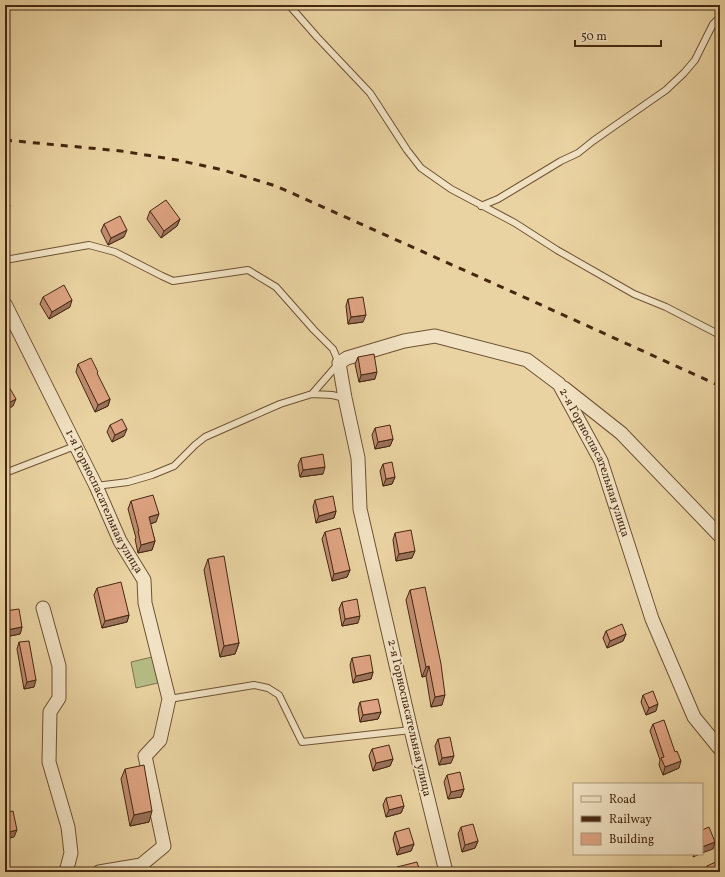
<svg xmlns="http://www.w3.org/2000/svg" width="725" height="877" font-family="Vollkorn,serif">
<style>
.green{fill:#b6bc85;stroke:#7e724a}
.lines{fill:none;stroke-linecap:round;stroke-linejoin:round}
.lane-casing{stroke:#6e5234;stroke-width:8}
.street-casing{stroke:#6e5234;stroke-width:15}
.lane{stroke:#f1e2c3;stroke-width:6}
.street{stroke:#f1e2c3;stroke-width:13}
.rail{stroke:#452710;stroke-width:3;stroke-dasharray:7 7;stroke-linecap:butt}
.wall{fill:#bf8c70;stroke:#452710}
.shaded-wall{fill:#9b725b;stroke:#452710}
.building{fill:#dea382;stroke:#452710}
.labels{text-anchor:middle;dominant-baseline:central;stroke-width:4;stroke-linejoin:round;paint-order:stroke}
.street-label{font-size:12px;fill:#452710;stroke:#f1e2c3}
</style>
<rect width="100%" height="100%" fill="#ead3a2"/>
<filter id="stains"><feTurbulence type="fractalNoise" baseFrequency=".005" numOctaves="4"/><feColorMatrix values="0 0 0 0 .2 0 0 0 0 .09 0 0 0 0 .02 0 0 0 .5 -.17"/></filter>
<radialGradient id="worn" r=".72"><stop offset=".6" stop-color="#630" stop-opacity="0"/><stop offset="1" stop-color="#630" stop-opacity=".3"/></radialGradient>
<path class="green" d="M152 657 158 683 136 688 131 662Z"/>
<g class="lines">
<defs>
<path id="lane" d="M289 5 317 37 370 93 407 150 421 168 451 189 515 223 557 250 634 294 666 307 720 335
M481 206 498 199 561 161 578 153 593 141 666 90 684 73 695 60 713 24 720 17
M5 260 89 245 115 252 162 276 173 281 248 270 276 287 314 330 333 349 339 363 312 394 280 404 205 437 195 445 174 466 152 475 128 482 96 486
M312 394 332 395 345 398
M5 473 75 446
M169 699 254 685 268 688 279 695 302 742 411 730"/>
<g id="street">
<path id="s1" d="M5 304 96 486 120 541 144 580 145 603 169 699 160 740 145 756 164 846 141 865 99 872"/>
<path d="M564 388 621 433 720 536"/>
<path d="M43 608 59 666V698L50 712 49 762 68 827 71 853 66 872"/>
<path id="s2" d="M446 872 411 730 360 509 358 458 345 398 339 363 347 358 404 341 435 336 527 360 559 384 601 461 652 619 694 717 720 749"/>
</g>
</defs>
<use href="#lane" class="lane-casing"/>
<use href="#street" class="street-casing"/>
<use href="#lane" class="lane"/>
<use href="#street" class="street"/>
<path class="rail" d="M5 140 121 151 177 160 223 170 276 186 506 289 720 386"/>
</g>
<path class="wall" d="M150 211 180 219 177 226 161 238 147 219Z
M104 224 124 237 108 245 101 231Z
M43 297 70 307 49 319 40 304Z
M348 299 363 322 348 324 346 306Z
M358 357 375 379 359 382 355 364Z
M78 364 110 399 108 406 95 412 76 372Z
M110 425 124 436 112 442 107 432Z
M375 428 393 439 390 446 375 449 372 435Z
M301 458 323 474 300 477 298 465Z
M383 464 395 477 392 484 383 486 380 471Z
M315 500 336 511 334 518 316 523 313 507Z
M131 501 156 522 150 524 155 541 152 550 138 553 135 539 136 538 128 509Z
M325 532 350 570 347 577 332 581 322 539Z
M395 533 412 558 396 561 393 540Z
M208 559 239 643 235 654 220 657 204 570Z
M97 588 129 615 127 622 102 628 94 595Z
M410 590 442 705 431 707 426 676 422 677 406 600Z
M342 602 358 623 342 626 339 609Z
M5 611 22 627 20 634 5 637Z
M606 631 626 634 623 641 607 648 603 638Z
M19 642 34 687 24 689 17 649Z
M352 658 373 672 371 679 353 683 350 665Z
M643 695 656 711 646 715 641 702Z
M360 702 381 712 378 719 360 722 358 709Z
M653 724 679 768 663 775 659 765 660 760 650 731Z
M438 739 451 763 439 765 435 746Z
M372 749 393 759 390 766 373 771 369 756Z
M125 769 149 822 130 826 121 779Z
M447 775 464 789 461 797 448 799 444 782Z
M386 798 404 806 401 813 386 817 383 805Z
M461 827 478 841 475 848 462 852 458 834Z
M395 832 414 844 411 851 397 855 393 839Z
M707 866 720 872H705Z
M397 867 420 872H395Z"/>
<path class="shaded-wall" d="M10 206 7 214 5 215V209Z
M180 219 177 226 161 238 164 231Z
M127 230 124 237 108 245 111 238Z
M72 300 70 307 49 319 52 312Z
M366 315 363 322 348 324 351 317Z
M377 372 375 379 359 382 361 375Z
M16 399 13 406 5 411V405Z
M110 399 108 406 95 412 98 405Z
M127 429 124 436 112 442 115 435Z
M393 439 390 446 375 449 378 442Z
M325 467 323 474 300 477 303 470Z
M395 477 392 484 383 486 386 479Z
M336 511 334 518 316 523 319 516Z
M159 514 156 522 146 525 149 517Z
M155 541 152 550 138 553 141 545Z
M415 551 412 558 396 561 399 554Z
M350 570 347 577 332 581 334 574Z
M129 615 127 622 102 628 105 621Z
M360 616 358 623 342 626 345 619Z
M22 627 20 634 5 637 7 630Z
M626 634 623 641 607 648 610 641Z
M239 643 235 654 220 657 224 646Z
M429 666 426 676 422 677 426 667Z
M373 672 371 679 353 683 356 676Z
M36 680 34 687 24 689 27 682Z
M445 695 442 705 431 707 435 697Z
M658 704 656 711 646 715 649 708Z
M381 712 378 719 360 722 363 715Z
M454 756 451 763 439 765 442 758Z
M393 759 390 766 373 771 376 763Z
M681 761 679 768 663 775 665 767Z
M464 789 461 797 448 799 451 792Z
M404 806 401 813 386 817 389 810Z
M152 811 149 822 130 826 134 815Z
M17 830 14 837 5 839V833Z
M478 841 475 848 462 852 465 845Z
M715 842 713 849 702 853V847Z
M414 844 411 851 397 855 400 848Z
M694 854H700L693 857Z"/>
<path class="building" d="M5 197 10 206 5 209Z
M166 200 180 219 164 231 150 211Z
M120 216 127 230 111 238 104 224Z
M64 285 72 300 52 312 43 297Z
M363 297 366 315 351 317 348 299Z
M374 354 377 372 361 375 358 357Z
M91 358 98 372 97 373 110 399 98 405 78 364Z
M8 385 16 399 5 405V386Z
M122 419 127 429 115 435 110 425Z
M390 425 393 439 378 442 375 428Z
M323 454 325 467 303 470 301 458Z
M392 462 395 477 386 479 383 464Z
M153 495 159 514 149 517 155 541 141 545 138 531H139L131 501Z
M333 496 336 511 319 516 315 500Z
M340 528 350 570 334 574 325 532Z
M411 530 415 551 399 554 395 533Z
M224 556 239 643 224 646 208 559Z
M121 582 129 615 105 621 97 588Z
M425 587 441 664 445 695 435 697 429 666 426 667 410 590Z
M357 599 360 616 345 619 342 602Z
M19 609 22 627 7 630 5 616V611Z
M622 624 626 634 610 641 606 631Z
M29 641 36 680 27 682 19 642Z
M370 655 373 672 356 676 352 658Z
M653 691 658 704 649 708 643 695Z
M378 699 381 712 363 715 360 702Z
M664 720 675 752 677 751 681 761 665 767 661 758 664 757 653 724Z
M450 737 454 756 442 758 438 739Z
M389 745 393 759 376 763 372 749Z
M144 765 152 811 134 815 125 769Z
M460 772 464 789 451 792 447 775Z
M401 795 404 806 389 810 386 798Z
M13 811 17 830 5 833V813Z
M473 824 478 841 465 845 461 827Z
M709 827 715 842 702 847V830Z
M409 828 414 844 400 848 395 832Z
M720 860V872H710L707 866Z
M417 862 420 872H398L397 867Z
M480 868 481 872H471L470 870Z"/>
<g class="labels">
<g class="street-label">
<text stroke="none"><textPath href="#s2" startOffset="843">2-я Горноспасательная улица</textPath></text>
<text stroke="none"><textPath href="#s1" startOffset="221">1-я Горноспасательная улица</textPath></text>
<text transform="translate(409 718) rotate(77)">2-я Горноспасательная улица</text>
</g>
</g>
<rect width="725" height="877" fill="none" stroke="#ead3a2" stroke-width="20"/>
<rect x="6" y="6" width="713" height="865" fill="none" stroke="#452710" stroke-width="2"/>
<rect x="10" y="10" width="705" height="857" fill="none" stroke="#452710"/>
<rect x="573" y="783" width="130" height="72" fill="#f1e2c3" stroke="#ac977b"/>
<rect x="581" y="796" width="20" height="6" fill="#f1e2c3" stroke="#ac977b"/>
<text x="609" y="803" font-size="12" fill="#452710">Road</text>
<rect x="581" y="816" width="20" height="6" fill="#452710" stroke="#ac977b"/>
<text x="609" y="823" font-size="12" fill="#452710">Railway</text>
<rect x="581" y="833" width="20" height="12" fill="#dea382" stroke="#ac977b"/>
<text x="609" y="843" font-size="12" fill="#452710">Building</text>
<path d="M575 40v6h86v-6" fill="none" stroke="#452710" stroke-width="2"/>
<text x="581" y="40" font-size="12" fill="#452710" stroke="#f1e2c3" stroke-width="3" paint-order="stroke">50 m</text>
<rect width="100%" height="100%" filter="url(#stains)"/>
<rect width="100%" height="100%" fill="url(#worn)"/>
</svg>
